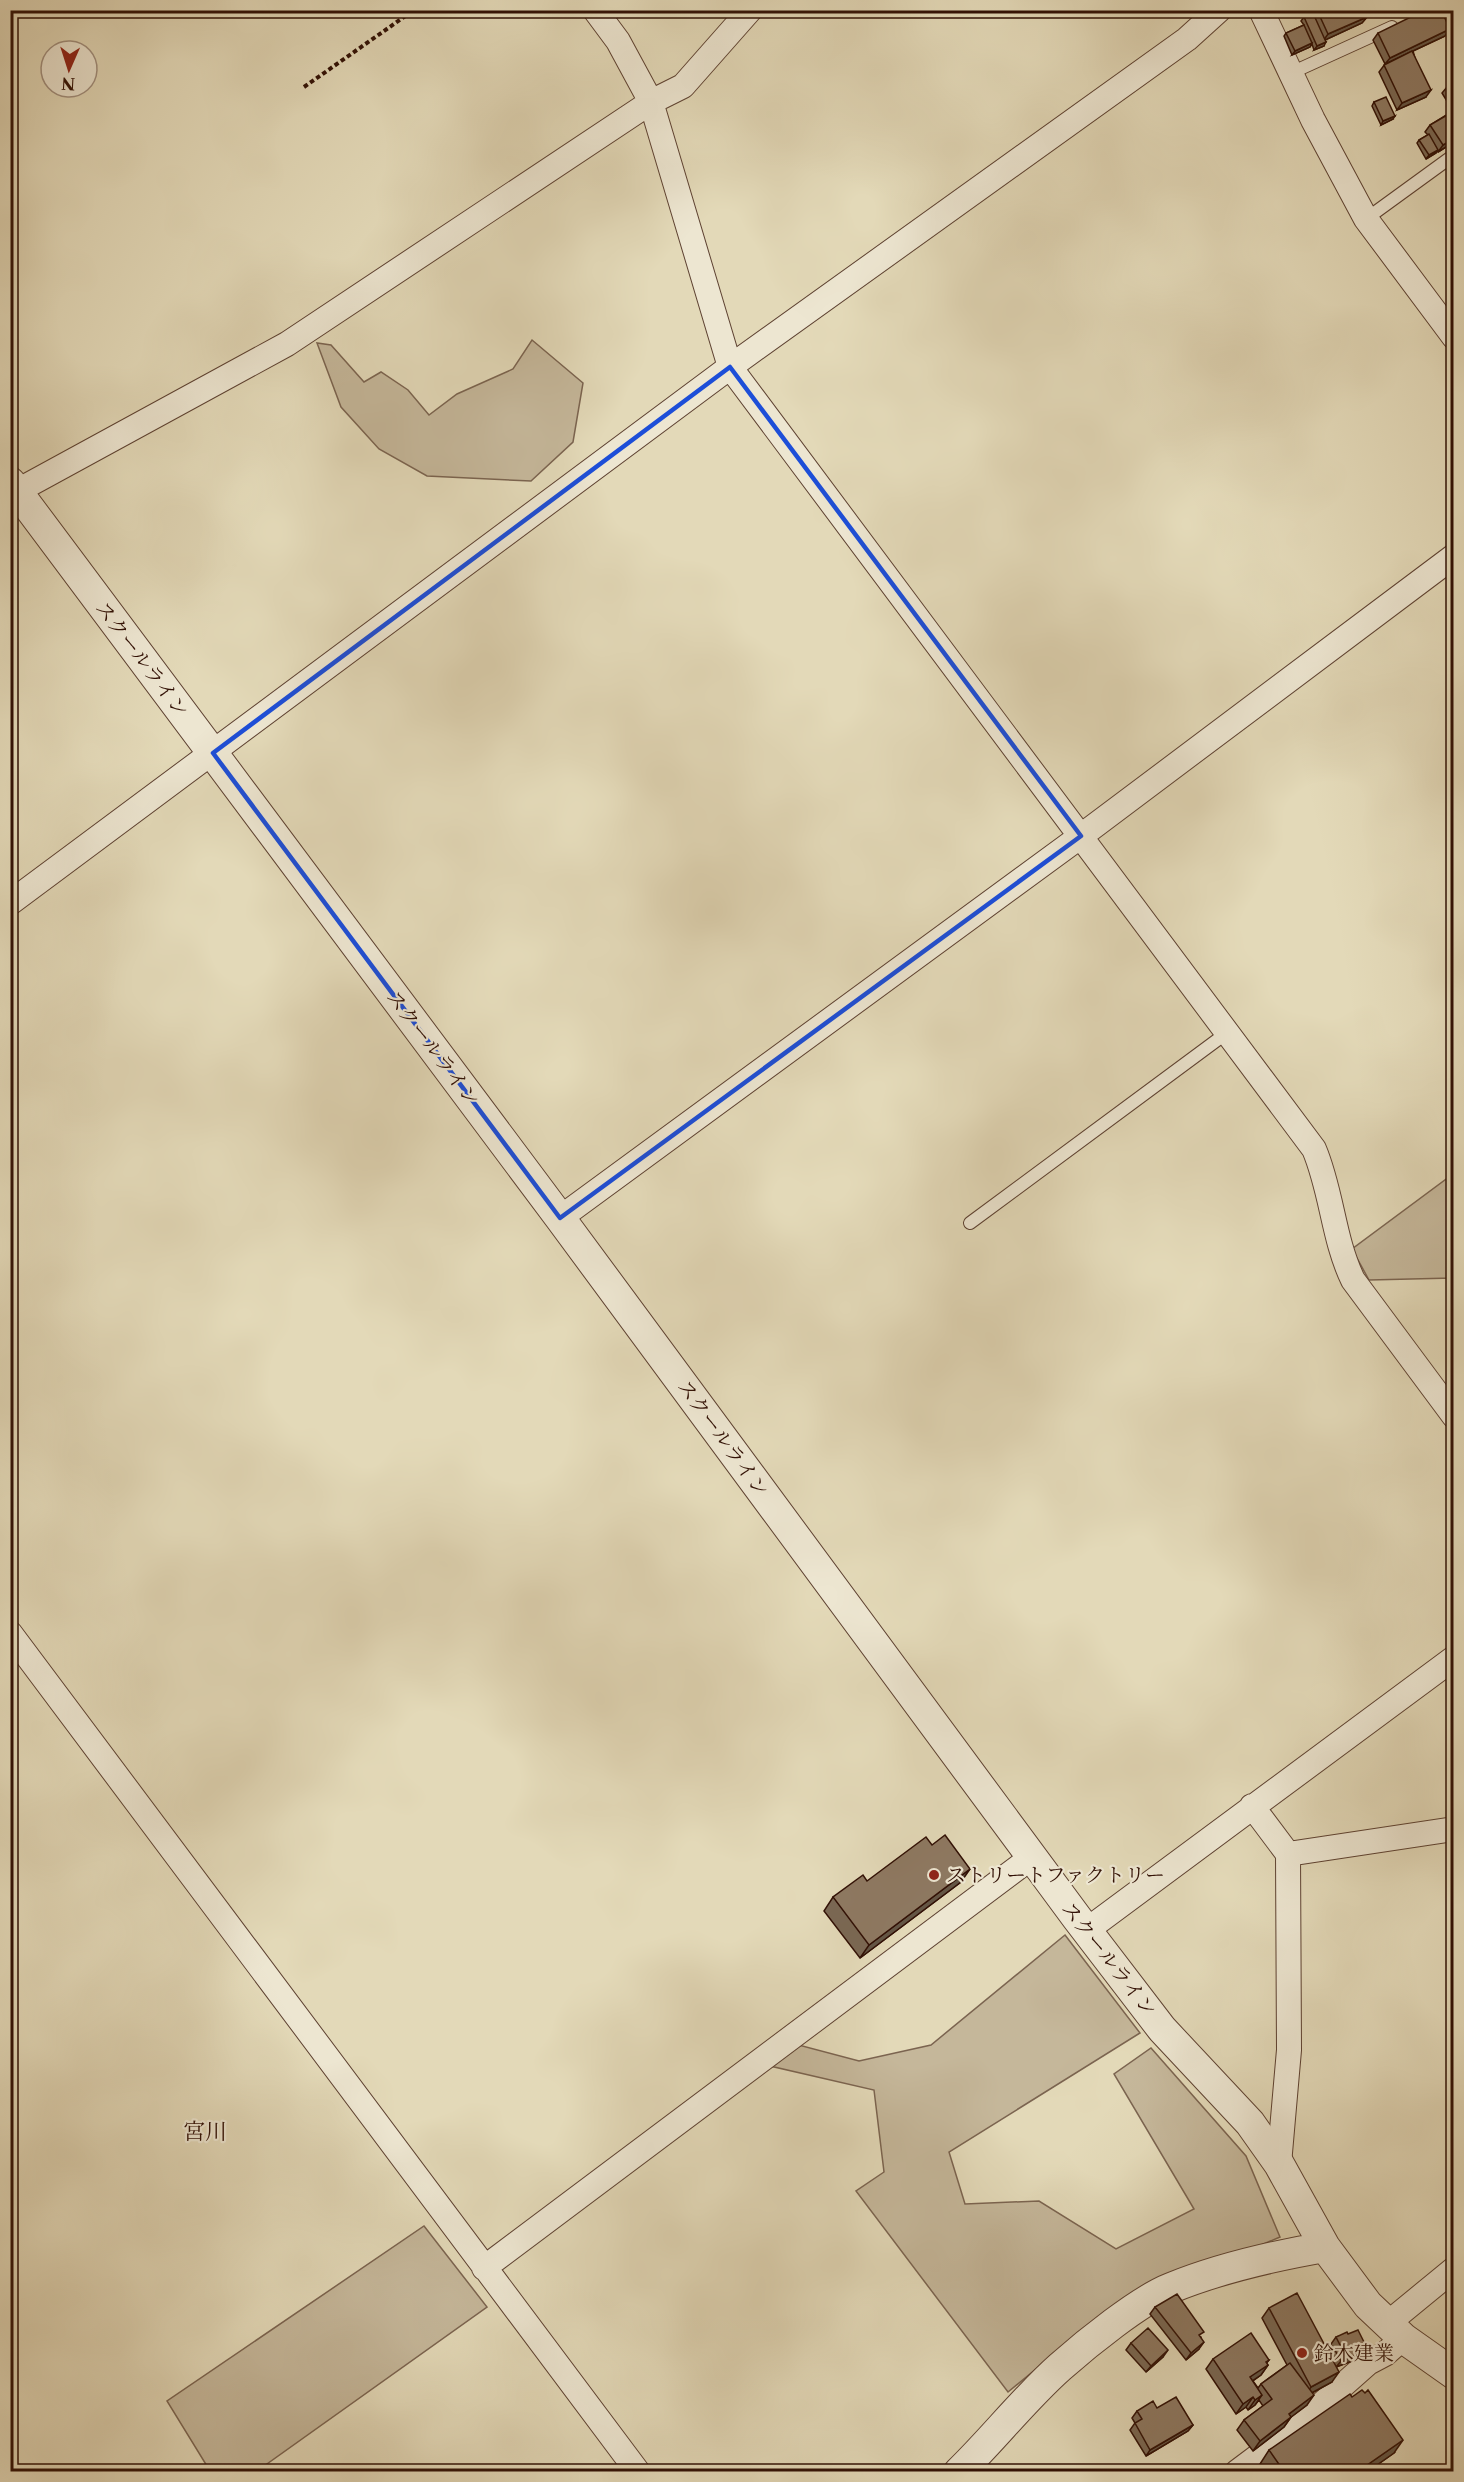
<svg xmlns="http://www.w3.org/2000/svg" width="1464" height="2482" font-family="'Libre Caslon Text','Noto Serif JP',serif">
<style>
.green{fill:#c5b79a;stroke:#7b6450;stroke-width:1.5}
.lines{fill:none;stroke-linecap:round;stroke-linejoin:round}
.service-casing{stroke:#5e4232;stroke-width:14}
.minor-casing{stroke:#5e4232;stroke-width:26}
.tertiary-casing{stroke:#5e4232;stroke-width:32}
.path{stroke:#311005;stroke-width:4;stroke-dasharray:4.5 3;stroke-linecap:butt}
.service{stroke:#ede6d1;stroke-width:12}
.minor{stroke:#ede6d1;stroke-width:24}
.tertiary{stroke:#ede6d1;stroke-width:30}
.wall{fill:#7a6854;stroke:#311005;stroke-width:1.5}
.shaded-wall{fill:#635545;stroke:#311005;stroke-width:1.5}
.building{fill:#8e7962;stroke:#311005;stroke-width:1.5}
.marked{fill:none;stroke:#1d4ed8;stroke-width:4.5;stroke-linejoin:round}
.poi-dot{fill:#8f2418;stroke:#ede6d1;stroke-width:2}
.labels{text-anchor:middle;dominant-baseline:central;stroke-width:4.5;stroke-linejoin:round;paint-order:stroke}
.street-label{font-size:20px;fill:#311005;stroke:#ede6d1}
.poi-label{font-size:20px;fill:#311005;stroke:#ede6d1;text-anchor:start}
.quarter-label{font-size:22px;fill:#311005;stroke:#ede6d1}
</style>
<rect width="100%" height="100%" fill="#e3d9b8"/>
<filter id="stains"><feTurbulence type="fractalNoise" baseFrequency=".00333" numOctaves="4"/><feColorMatrix values="0 0 0 0 .2 0 0 0 0 .09 0 0 0 0 .02 0 0 0 .5 -.17"/></filter>
<radialGradient id="worn" r=".72"><stop offset=".6" stop-color="#630" stop-opacity="0"/><stop offset="1" stop-color="#630" stop-opacity=".3"/></radialGradient>
<path class="green" d="M532 340 583 383 573 442 531 481 427 476 379 449 341 407 317 343 331 345 364 382 381 372 408 390 429 415 457 394 513 369Z
M1453 1174V1278L1369 1280 1352 1249Z
M1065 1935 1140 2033 949 2152 965 2204 1039 2201 1116 2249 1194 2209 1114 2074 1151 2048 1246 2156 1280 2237 1108 2310 1008 2392 856 2191 884 2172 874 2090 770 2066 795 2044 859 2061 931 2045Z
M424 2226 487 2307 257 2471H210L167 2401Z"/>
<g class="lines">
<defs>
<path id="service" d="M1291 73 1392 27
M1366 219 1454 155
M970 1223 1228 1032"/>
<path id="minor" d="M595 10 618 41 651 102 730 367 1314 1149C1332 1191 1333 1239 1353 1280L1454 1416
M1261 10 1313 120 1366 219 1454 337
M10 495 287 344 651 102 683 86 750 10
M10 903 730 367 1187 39 1219 10
M560 1218 1081 836 1454 556
M10 1633 638 2472
M1252 1806 1288 1854 1289 2050 1279 2164
M1288 1854 1454 1829
M1087 1930 1454 1658
M484 2268 1032 1857
M1387 2324 1454 2269
M1237 2472 1289 2433 1368 2363 1385 2354 1403 2338"/>
<path id="tertiary" d="M10 482 560 1218 1077 1918 1162 2029 1250 2123 1279 2164 1325 2247 1368 2305 1403 2338 1454 2374
M959 2472C994 2438 1024 2399 1060 2367 1086 2344 1140 2300 1171 2288 1220 2268 1273 2256 1325 2247"/>
</defs>
<use href="#service" class="service-casing"/>
<use href="#minor" class="minor-casing"/>
<use href="#tertiary" class="tertiary-casing"/>
<path class="path" d="M304 87 414 10"/>
<use href="#service" class="service"/>
<use href="#minor" class="minor"/>
<use href="#tertiary" class="tertiary"/>
</g>
<path class="wall" d="M1312 10H1364L1367 17 1362 23 1325 40 1324 46 1314 50 1312 44 1310 47 1292 55 1284 36 1286 33 1304 25 1301 21 1304 17 1311 14 1310 12Z
M1378 33 1445 36 1413 51 1426 97 1397 110 1379 72 1385 64 1373 40Z
M1454 64V75L1450 70Z
M1454 83V142L1438 152 1437 151 1436 153 1426 159 1417 143 1419 140 1428 135 1425 132 1430 125 1453 111 1442 93 1447 87Z
M1374 102 1393 119 1381 125 1372 106Z
M867 1881 961 1882 860 1958 824 1911 833 1897Z
M1155 2307 1201 2337 1199 2349 1186 2360 1150 2314Z
M1269 2308 1331 2356 1334 2351 1331 2344 1336 2337 1348 2334 1368 2350 1363 2357 1336 2367 1332 2382 1312 2393 1307 2405 1291 2417 1284 2427 1253 2451 1237 2430 1244 2420 1263 2406 1259 2400 1255 2405 1248 2410 1246 2407 1236 2414 1206 2369 1213 2359 1269 2360 1266 2363 1268 2365 1261 2375 1253 2381 1258 2388 1261 2384 1287 2365 1262 2318Z
M1131 2343 1163 2357 1146 2372 1126 2350Z
M1157 2408 1193 2425 1188 2431 1146 2456 1130 2430 1135 2423 1132 2418 1137 2411Z
M1269 2450 1394 2453 1367 2472H1266L1260 2464Z"/>
<path class="shaded-wall" d="M1367 17 1362 23 1323 41 1328 34Z
M1450 29 1445 36 1385 64 1390 58Z
M1326 42 1324 46 1314 50 1317 46Z
M1312 43 1310 47 1292 55 1295 51Z
M1431 90 1426 97 1397 110 1402 103Z
M1395 116 1393 119 1381 125 1383 121Z
M1454 139V142L1438 152 1443 145Z
M1438 150 1436 153 1426 159 1429 155Z
M970 1869 961 1882 860 1958 869 1945Z
M1204 2342 1199 2349 1186 2360 1191 2353Z
M1168 2350 1163 2357 1146 2372 1151 2366Z
M1368 2350 1363 2357 1336 2367 1341 2361Z
M1269 2360 1262 2369 1268 2365 1261 2375 1243 2387 1250 2377Z
M1339 2372 1332 2382 1304 2397 1311 2387Z
M1262 2395 1255 2405 1248 2410 1255 2400Z
M1314 2395 1307 2405 1282 2424 1289 2414Z
M1253 2397 1246 2407 1236 2414 1243 2404Z
M1291 2417 1284 2427 1253 2451 1260 2441Z
M1193 2425 1188 2431 1146 2456 1150 2450Z
M1403 2440 1394 2453 1367 2472H1357Z"/>
<path class="building" d="M1317 10H1364L1367 17 1328 34Z
M1425 10H1441L1450 29 1390 58 1378 33Z
M1313 13 1326 42 1317 46 1304 17Z
M1304 25 1312 43 1295 51 1286 33Z
M1412 51 1431 90 1402 103 1384 65Z
M1454 83V97L1447 87Z
M1386 97 1395 116 1383 121 1374 102Z
M1454 111V139L1443 145 1430 125Z
M1429 134 1438 150 1429 155 1419 140Z
M945 1835 970 1869 869 1945 833 1897 863 1875 867 1881 926 1837 932 1845Z
M1297 2293 1339 2372 1311 2387 1269 2308Z
M1177 2294 1204 2332 1199 2335 1204 2342 1191 2353 1155 2307Z
M1148 2328 1168 2350 1151 2366 1131 2343Z
M1358 2330 1368 2350 1341 2361 1335 2350 1341 2347 1336 2337 1347 2332 1348 2334Z
M1251 2333 1269 2360 1266 2362 1268 2365 1250 2377 1262 2395 1255 2400 1253 2397 1243 2404 1213 2359Z
M1290 2363 1314 2395 1289 2414 1291 2417 1260 2441 1244 2420 1272 2399 1261 2384Z
M1362 2390 1365 2393 1368 2390 1403 2440 1357 2472H1280L1283 2470 1269 2450 1350 2394 1352 2397Z
M1176 2397 1193 2425 1150 2450 1135 2423 1142 2419 1137 2411 1153 2401 1157 2408Z"/>
<path class="marked" d="M730 367 1081 836 560 1218 213 753Z"/>
<g class="poi-dot">
<circle cx="934" cy="1875" r="6"/>
<circle cx="1302" cy="2353" r="6"/>
</g>
<g class="labels">
<g class="street-label">
<text transform="translate(142 659) rotate(53)">スクールライン</text>
<text transform="translate(433 1048) rotate(53)">スクールライン</text>
<text transform="translate(723 1438) rotate(54)">スクールライン</text>
<text transform="translate(1109 1959) rotate(52)">スクールライン</text>
</g>
<g class="poi-label">
<text x="946" y="1875">ストリートファクトリー</text>
<text x="1314" y="2353">鈴木建業</text>
</g>
<g class="quarter-label">
<text x="205" y="2131">宮川</text>
</g>
</g>
<rect width="1464" height="2482" fill="none" stroke="#e3d9b8" stroke-width="36"/>
<rect x="12" y="12" width="1440" height="2458" fill="none" stroke="#311005" stroke-width="3"/>
<rect x="18" y="18" width="1428" height="2446" fill="none" stroke="#311005" stroke-width="1.5"/>
<g transform="translate(69 69) rotate(183)"><circle r="28" fill="#ede6d1" stroke="#a2907f" stroke-width="1.5"/>
<path d="M0-4.5L10 22L0 15L-10 22Z" fill="#8f2418"/>
<text y="-9" font-size="16" font-weight="bold" text-anchor="middle" fill="#311005">N</text>
</g>
<rect width="100%" height="100%" filter="url(#stains)"/>
<rect width="100%" height="100%" fill="url(#worn)"/>
</svg>
